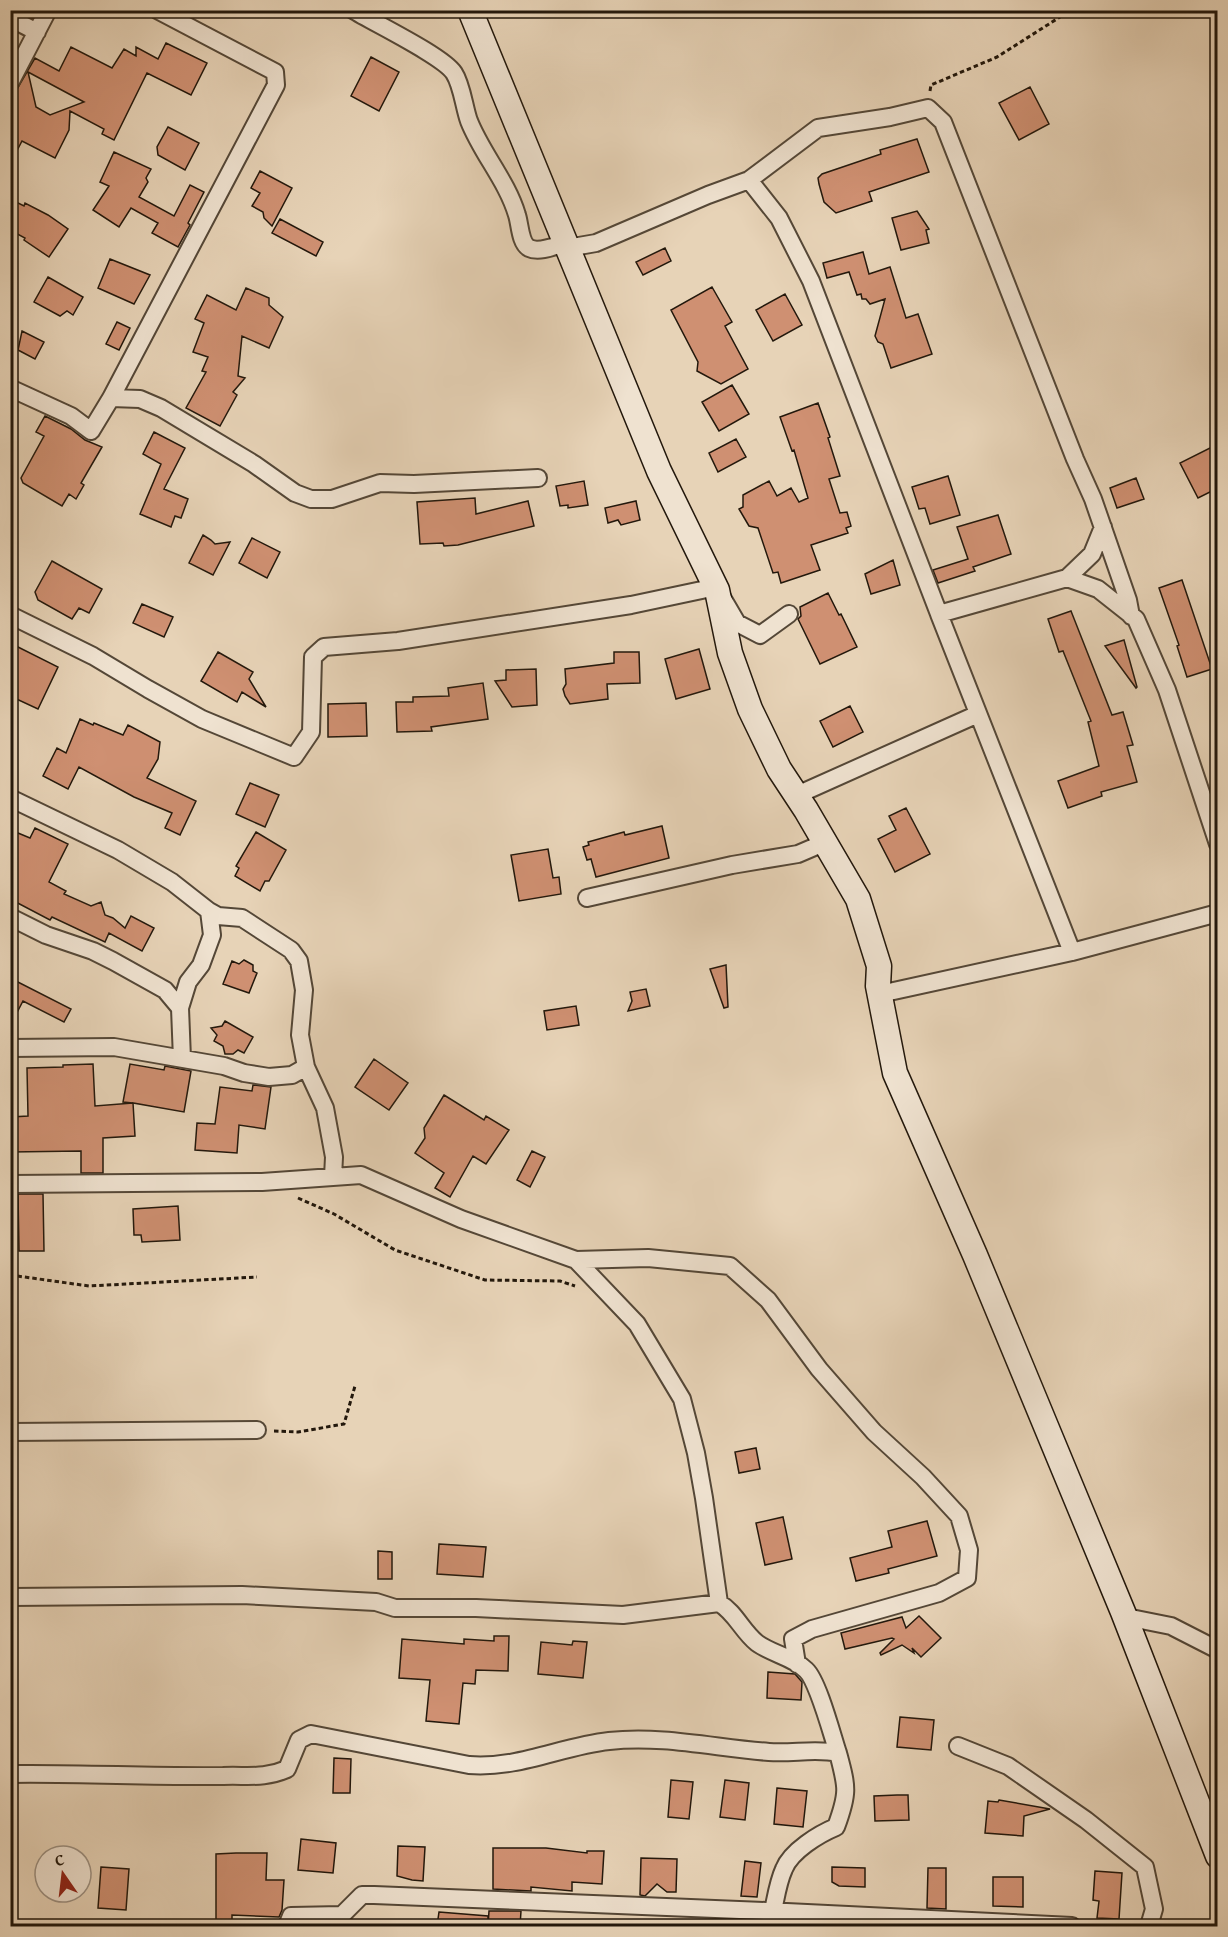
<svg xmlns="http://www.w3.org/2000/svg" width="1228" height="1937" font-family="'Gentium Book Plus',serif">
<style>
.building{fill:#cf9072;stroke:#23180c;stroke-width:1.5;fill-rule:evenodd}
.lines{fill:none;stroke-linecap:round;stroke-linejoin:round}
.minor-casing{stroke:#544737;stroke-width:20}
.secondary-casing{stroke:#23180c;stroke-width:27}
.path{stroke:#23180c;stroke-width:3;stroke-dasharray:4.5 3;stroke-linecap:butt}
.minor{stroke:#efe2d0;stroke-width:16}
.secondary{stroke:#efe2d0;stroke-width:24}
</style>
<rect width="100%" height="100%" fill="#e7d3b7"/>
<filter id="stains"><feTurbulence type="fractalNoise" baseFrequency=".00333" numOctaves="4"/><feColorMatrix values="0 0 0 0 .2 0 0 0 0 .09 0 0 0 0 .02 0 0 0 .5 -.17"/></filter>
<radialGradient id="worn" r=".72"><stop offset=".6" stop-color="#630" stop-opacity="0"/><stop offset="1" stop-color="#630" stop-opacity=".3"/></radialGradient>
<path class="building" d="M166 43 207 63 191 95 147 73 114 140 102 134 104 129 70 111 69 130 55 158 22 141 10 164V101L35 58 59 71 71 47 112 68 124 49 136 56V47L158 59ZM28 72 84 102 50 115 36 107Z
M371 57 399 72 379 111 351 96Z
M1030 87 1049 124 1019 140 999 103Z
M168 127 199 143 185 170 158 155 157 147Z
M917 139 929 172 869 192 872 201 836 213 824 202 819 184 818 178 822 174 881 154 880 150Z
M114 152 151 169 146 178 148 182 139 197 174 216 190 185 204 192 188 223 190 225 178 247 152 233 158 223 131 208 119 227 93 210 109 186 100 182Z
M260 171 292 188 272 226 264 218 263 212 252 206 260 193 251 188Z
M10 199 24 206 25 203 48 215 68 229 49 257 24 240 25 238 10 230Z
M917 211 929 229 926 230 929 243 901 250 892 218Z
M280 219 323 242 316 256 272 233Z
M665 248 671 261 643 275 636 262Z
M863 252 869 274 890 267 906 318 918 314 932 354 891 368 883 344 878 342 875 336 885 299 870 304 866 299H862L861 294 857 295 849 272 827 278 823 263Z
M110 259 150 275 134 304 98 288Z
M48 277 83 297 73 315 67 311 60 316 34 302Z
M712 287 732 322 725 326 748 369 721 384 697 371 698 362 671 310Z
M246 288 269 298V305L283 317 269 348 242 336 238 376 245 378 233 392 237 395 220 426 186 408 206 372 202 371 208 357 193 352 204 323 195 319 207 295 236 310Z
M785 294 802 325 773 341 756 310Z
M117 322 130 328 119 350 106 344Z
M22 331 44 342 35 359 18 350Z
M732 385 749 414 719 431 702 402Z
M818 403 830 437 828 438 840 476 829 479 840 513 847 512 851 526 846 528 848 533 811 545 820 570 781 583 778 572 773 573 758 528 749 526 739 509 743 507V495L769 481 777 496 791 488 799 502 808 498 794 450 792 451 780 417Z
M45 416 71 429 85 440 102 447 81 483 84 485 76 499 69 494 62 506 23 483 21 478 44 436 36 432Z
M154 432 185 448 164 489 188 499 181 518 175 516 171 527 140 514 161 464 143 454Z
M736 439 746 457 718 472 709 453Z
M1218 444V488L1198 498 1180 463Z
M948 476 960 515 930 524 925 508 919 509 912 487Z
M1136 478 1144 499 1117 508 1110 488Z
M584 481 588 505 568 508V505L560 506 556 486Z
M475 498 476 514 528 501 534 526 458 545 444 546 443 543 420 544 417 502Z
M636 501 640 520 621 525 618 520 608 523 605 508Z
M998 515 1011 554 973 567 975 571 938 583 933 570 968 559 957 527Z
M203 535 211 540 215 544 230 542 213 575 189 563Z
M252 538 280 552 267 578 239 563Z
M893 560 900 585 871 594 865 574Z
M52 561 102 589 89 613 79 608 72 619 38 600 35 592Z
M1182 580 1212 669 1187 677 1177 646 1179 645 1159 588Z
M828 593 839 615 841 614 857 647 820 664 798 619 801 616 800 607Z
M142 604 173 617 164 637 133 623Z
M1071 611 1112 715 1123 712 1133 745 1127 746 1137 782 1101 792 1102 796 1068 808 1058 781 1099 766 1088 722 1091 721 1063 651 1059 652 1048 619Z
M1124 640 1137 687 1136 688 1105 646Z
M16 646 58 667 38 709 10 696V657Z
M699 649 710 689 676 699 665 659Z
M218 652 253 672 249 679 266 707 242 692 237 702 201 681Z
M614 652H639L640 683 607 684 608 699 570 704 565 696 563 689 566 684 565 669 614 663Z
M536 669 537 705 512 707 495 681 506 680V670Z
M483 683 488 719 431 727 432 731 397 732 396 702H413V697L449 696 448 688Z
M366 703 367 736 328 737V704Z
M850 706 863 732 833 747 820 721Z
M80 719 93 725 94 723 123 735 128 725 160 742 158 759 147 778 196 801 180 835 165 828 172 813 134 797 79 767 68 789 43 776 57 748 66 753Z
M250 783 279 795 265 827 236 814Z
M906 808 930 854 895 872 878 839 896 830 889 816Z
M662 826 669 858 596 877 591 859 587 860 583 847 589 845 588 842 624 832 625 835Z
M35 828 68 844 49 882 66 891 64 894 91 906 101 902 105 915 113 918 125 928 131 916 154 928 142 951 109 933 105 942 52 917 50 920 10 899V848L18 833 30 838Z
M256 832 286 850 269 881H265L260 891 235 876 239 868 236 866Z
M548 849 553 878 559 877 561 894 519 901 511 855Z
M244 960 253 965V971L257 973 249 993 223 984 232 961 239 964Z
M726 965 728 1007 724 1008 710 969Z
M10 978 71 1009 64 1022 23 1001 10 1026Z
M646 989 650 1006 628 1011 632 1001 630 992Z
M576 1006 579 1025 547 1030 544 1011Z
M225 1021 253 1037 244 1053 238 1050 233 1054H225L223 1046 214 1041 217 1035 211 1028 222 1026Z
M374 1059 408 1083 389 1110 355 1087Z
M93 1064 95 1106 133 1103 123 1102 130 1064 164 1070 165 1066 191 1071 184 1112 133 1103 135 1136 103 1138V1173H81V1151L10 1152 11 1117 28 1116 27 1068 63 1067V1065Z
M253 1085 271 1087 265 1129 239 1125 237 1153 195 1150 197 1123 215 1124 220 1087 252 1091Z
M444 1095 484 1120 486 1116 509 1130 486 1164 473 1156 450 1197 435 1188 444 1173 415 1153 425 1138 424 1128Z
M532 1151 545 1157 530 1187 517 1180Z
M18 1194H43L44 1251H19Z
M178 1206 180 1240 142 1242 141 1235H134L133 1209Z
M756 1448 760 1469 739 1473 735 1452Z
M783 1517 792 1559 765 1565 756 1523Z
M927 1521 937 1556 888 1569 889 1573 856 1581 850 1558 892 1547 888 1531Z
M439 1544 486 1547 483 1577 437 1574Z
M378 1551 392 1552V1579H378Z
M919 1616 941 1638 921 1657 912 1648 914 1653 902 1645 881 1655 880 1653 894 1639 892 1638 845 1649 841 1633 902 1617 906 1628Z
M494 1636H509L508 1671 476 1670 475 1684 463 1683 459 1724 426 1721 430 1680 399 1678 402 1639 464 1644V1639L494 1641Z
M573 1641 587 1642 583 1678 538 1674 541 1642 572 1645Z
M768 1672 795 1674 802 1682 801 1700 767 1698Z
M900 1717 934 1720 931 1750 897 1747Z
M334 1758 351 1759 350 1793H333Z
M671 1780 693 1782 689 1819 668 1817Z
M725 1780 749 1783 745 1820 720 1817Z
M777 1788 807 1791 803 1827 774 1824Z
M897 1795H908L909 1820 875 1821 874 1796Z
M999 1800 1050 1809 1024 1816 1023 1836 985 1833 988 1801 998 1802Z
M301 1839 336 1843 333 1873 298 1870Z
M398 1846 425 1847 423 1881 412 1880 397 1876Z
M493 1848H546L587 1853V1851H604L602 1884 572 1882V1891L531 1887V1891L493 1889Z
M236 1853H267L266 1880H284L282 1910 279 1917 232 1915V1920H216V1854Z
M641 1858 677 1859 676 1892H667L657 1884 645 1896 640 1895Z
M745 1861 761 1863 757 1897 741 1896Z
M101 1867 129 1869 126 1910 98 1908Z
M832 1867 865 1868V1887L839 1886 832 1882Z
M928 1868H946V1909L927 1908Z
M1095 1871 1122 1873 1119 1919 1097 1918 1099 1901 1093 1900Z
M993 1877H1023V1907L993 1906Z
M489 1911H521L520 1926H488Z
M439 1912 488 1916V1926H437Z"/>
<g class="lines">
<defs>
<path id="minor" d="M353 10C374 23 443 56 454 73 462 85 464 107 469 121 482 154 507 181 517 215 520 224 520 243 529 248 539 253 555 246 565 243
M10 18 37 32
M10 83 48 10
M749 180 818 128 890 117 928 108 943 122 1075 459 1093 499 1128 600 1131 616
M567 248 596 243 708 195 749 180 779 218 811 281 939 614 1067 578 1098 589 1136 619 1167 690 1218 844
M10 388 71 416 91 431 111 398 276 85 275 72 157 10
M111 398 140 399 161 408 254 464 295 493 311 499H332L380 483 414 484 538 478
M1067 578 1092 554 1103 527
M939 614 1072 952
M10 615 93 656 148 689 202 719 294 757 311 732 313 657 324 647 398 641 631 605 716 587 737 623 760 635 789 614
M797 795 978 714
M10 798 118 850 172 882 209 911 212 935 201 965 188 982 180 1008 165 990 113 961 93 951 46 935 10 917
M587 898 732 865 798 854 826 842
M209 911 218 916 242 918 291 950 299 961 304 990 300 1035 306 1067 325 1108 334 1157 333 1177
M880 994 1072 952 1218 913
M180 1008 182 1059
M10 1048 114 1047 224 1066 244 1073 269 1077 292 1075 306 1067
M10 1184 262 1182 361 1175 461 1219 576 1260 648 1258 730 1266 768 1300 819 1369 874 1432 923 1477 959 1516 969 1550 967 1578 939 1593 812 1629 793 1639 797 1664
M576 1260 637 1324 682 1399 696 1453 704 1498 719 1603
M10 1432 257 1430
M10 1597 242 1595 376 1602 395 1608H476L623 1615 719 1603C735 1612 742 1631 757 1643 772 1654 793 1657 806 1670 818 1681 832 1735 838 1753
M1126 1617 1171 1626 1218 1650
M958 1746 1008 1766 1086 1820 1145 1867 1154 1909 1149 1926
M10 1774C82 1773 152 1777 223 1776 248 1775 264 1779 287 1769L299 1740 311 1734 469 1765C518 1769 562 1746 609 1741 662 1735 716 1748 769 1752 792 1754 815 1748 838 1753 847 1787 849 1792 836 1827 819 1834 791 1851 784 1869 778 1882 776 1897 773 1911
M287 1926 291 1916 342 1915 362 1895H374L766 1911 1072 1926
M765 1926 766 1911"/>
<path id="secondary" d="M470 10 659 471 717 590 730 653 750 709 779 769 806 810 858 899 879 966 878 986 895 1073 975 1255 1123 1612 1218 1856"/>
</defs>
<use href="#minor" class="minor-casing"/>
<use href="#secondary" class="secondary-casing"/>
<path class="path" d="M930 91 931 85 997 57 1071 10
M298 1198 334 1214 395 1250 485 1280 560 1281 575 1286
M10 1275 89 1286 257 1277
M274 1431 298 1432 344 1424 355 1386"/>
<use href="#minor" class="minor"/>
<use href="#secondary" class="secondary"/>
</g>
<rect width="1228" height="1937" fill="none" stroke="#e7d3b7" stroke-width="36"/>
<rect x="12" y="12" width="1204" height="1913" fill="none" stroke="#23180c" stroke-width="3"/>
<rect x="18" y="18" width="1192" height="1901" fill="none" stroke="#23180c" stroke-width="1.5"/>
<g transform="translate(63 1874) rotate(346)"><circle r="28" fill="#efe2d0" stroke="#9d9182" stroke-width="1.5"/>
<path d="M0-4.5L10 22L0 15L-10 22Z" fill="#8f2418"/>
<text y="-9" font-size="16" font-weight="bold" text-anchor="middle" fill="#23180c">С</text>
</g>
<rect width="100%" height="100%" filter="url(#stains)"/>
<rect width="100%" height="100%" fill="url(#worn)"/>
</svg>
